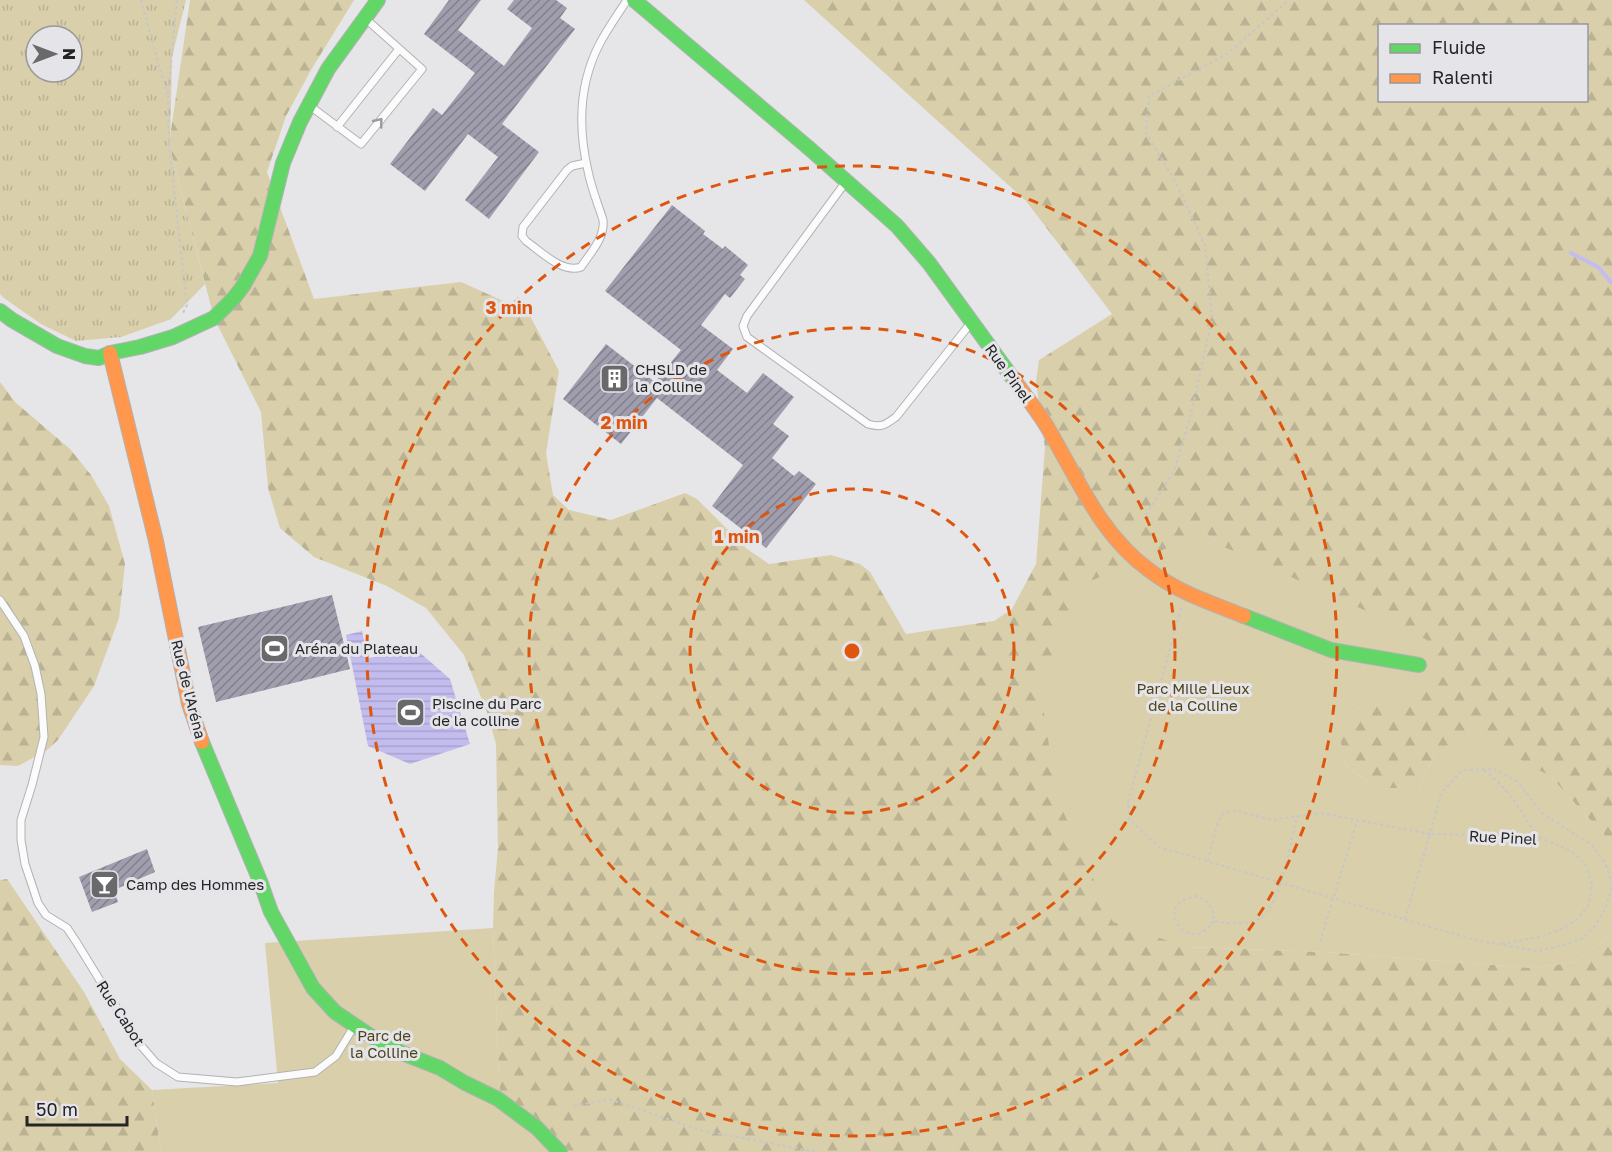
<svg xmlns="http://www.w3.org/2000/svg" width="1612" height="1152" font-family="'Golos Text',sans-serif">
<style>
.grass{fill:url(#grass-tufts);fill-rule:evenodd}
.forest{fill:url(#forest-firs);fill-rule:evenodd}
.park{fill:#d9cfab}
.water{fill:url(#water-rules)}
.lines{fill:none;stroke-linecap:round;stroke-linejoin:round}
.stream{stroke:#c3bdef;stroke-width:4}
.building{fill:url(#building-hatch)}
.lane-casing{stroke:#b2b2b4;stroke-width:9}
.fast-casing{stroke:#b2b2b4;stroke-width:16}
.slow-casing{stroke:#b2b2b4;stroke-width:16}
.path{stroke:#c7c6c8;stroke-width:2;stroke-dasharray:3 3;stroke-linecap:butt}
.lane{stroke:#fbfbfc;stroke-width:7}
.fast{stroke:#63d668;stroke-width:14}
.slow{stroke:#ff974d;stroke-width:14}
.oneway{stroke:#9b9b9c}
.ring{fill:none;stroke:#de560d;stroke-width:3;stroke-dasharray:10 8}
.labels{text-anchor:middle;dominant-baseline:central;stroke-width:6;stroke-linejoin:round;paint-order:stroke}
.poi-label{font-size:15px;fill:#252526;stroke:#e5e4e9;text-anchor:start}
.street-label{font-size:15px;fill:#252526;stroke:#e5e4e9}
.park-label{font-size:15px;fill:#4e441a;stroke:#e5e4e9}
.centre{fill:#de560d;stroke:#e5e4e9;stroke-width:3}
.ring-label{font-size:18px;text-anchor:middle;font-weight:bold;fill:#de560d;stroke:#e5e4e9;stroke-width:6;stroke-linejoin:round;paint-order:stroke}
</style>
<defs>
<pattern id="grass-tufts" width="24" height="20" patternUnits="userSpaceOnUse" patternTransform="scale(1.5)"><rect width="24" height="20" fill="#d9cfab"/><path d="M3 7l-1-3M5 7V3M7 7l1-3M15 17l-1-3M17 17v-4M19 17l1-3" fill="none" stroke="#bab293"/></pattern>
<pattern id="forest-firs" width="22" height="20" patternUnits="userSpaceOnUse" patternTransform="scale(1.5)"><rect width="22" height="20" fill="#d9cfab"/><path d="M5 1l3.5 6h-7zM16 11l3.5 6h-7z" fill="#bab293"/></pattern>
<pattern id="water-rules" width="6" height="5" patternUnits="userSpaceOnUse" patternTransform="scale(1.5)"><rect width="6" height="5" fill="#c3bdef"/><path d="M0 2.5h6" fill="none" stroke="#a7a2cd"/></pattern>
<pattern id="building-hatch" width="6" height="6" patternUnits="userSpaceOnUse" patternTransform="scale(1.5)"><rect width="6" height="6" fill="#a09dad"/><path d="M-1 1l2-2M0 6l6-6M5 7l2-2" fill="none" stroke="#82808d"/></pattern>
</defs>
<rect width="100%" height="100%" fill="#e6e5e8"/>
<path class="grass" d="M0 0H186L172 57 170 148 205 284 171 319 121 337 76 341 41 324 4 298 0 294ZM36 36H72V72H36Z"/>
<path class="forest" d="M190 0H354L311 70 286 116 267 172 314 299 461 282 528 312 559 371 546 453 553 495 569 510 611 520 685 493 697 499 747 549 769 564 831 555 860 564 870 572 906 634 994 621 1012 609 1036 564 1045 448 1036 382 1039 360 1112 314 1026 201 804 0H1612V844L1550 776 1435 754 1419 788H1376L1345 765 1337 726 1356 709 1424 694 1220 545 1204 532 1186 947 1325 952 1534 968 1574 962 1612 934V1152H559L500 1101 493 928 494 892 498 848 496 744 487 712 464 655 426 608 387 586 314 557 280 528 268 488 261 412 214 318 169 144ZM1380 26H1586V100H1380Z
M0 382 15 402 70 449 91 475 109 506 125 564 119 618 94 686 58 740 47 750 18 766 0 765Z
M7 879 84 992 120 1059 152 1090 161 1152H0V880Z"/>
<path class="park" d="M1204 532 1220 545 1391 622 1427 640 1434 670 1424 695 1356 709 1338 726 1345 765 1376 788H1419L1435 754 1469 731 1550 776 1612 844V934L1574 962 1534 968 1325 952 1186 947 1113 922 1057 798 1040 687 1077 587Z
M493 928 500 1101 559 1152H161L152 1090 278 1083 265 943Z"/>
<path class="water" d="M362 631 368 658 418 651 450 679 470 744 410 764 368 746 346 635Z"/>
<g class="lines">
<path class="stream" d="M1571 253 1598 267 1612 283"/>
</g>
<path class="building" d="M449 0H481L458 30 504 66 532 28 507 9 514 0H556L567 8 560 18 575 29 502 124 539 152 489 219 465 200 498 157 468 134 425 191 390 164 433 108 442 115 475 73 424 34Z
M672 205 705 231 703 234 723 249 725 246 748 265 740 275 745 279 730 298 725 294 701 325 733 349 717 370 747 393 763 373 794 397 773 424 789 436 772 458 794 476 799 471 816 484 766 548 712 506 743 465 657 398 621 444 563 399 606 344 655 382 681 350 605 291Z
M332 595 350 669 216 702 198 627Z
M147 849 155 872 114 890 118 902 92 912 79 877Z"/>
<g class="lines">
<defs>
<path id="lane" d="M310 106 361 144 422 69 367 20
M337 127 399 49
M586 163 572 166 567 170 523 227 522 236 526 241C540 251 563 274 581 267 591 252 605 238 603 220 598 204 591 187 588 171 578 128 579 83 600 43 608 28 618 14 627 0
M845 183 747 316 743 326 747 337 868 424C882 428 885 425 896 417L970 324
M0 600 24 636 35 666 41 694 44 737 32 785 21 820V840L25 864 38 903 46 915 67 928 77 943 137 1041 156 1063 178 1077 237 1082 315 1072 336 1056 353 1028"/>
<path id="fast" d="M634 0 810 149 897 226 929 263 1014 380
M0 311 12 320 57 346 85 356 99 358 110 353 140 347 173 337 214 318 234 298 243 286 260 256 283 163 300 122 328 69 378 0
M1244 616 1331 650 1419 665
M202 742 260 881 271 912 313 988 335 1012 372 1037 402 1053 440 1068 465 1083 498 1099 537 1128 560 1152"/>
<path id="slow" d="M110 353 156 541 189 704 202 742
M1014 380C1024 394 1036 409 1046 425 1076 475 1100 535 1149 570 1177 592 1211 603 1244 616"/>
</defs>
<use href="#lane" class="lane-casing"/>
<use href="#fast" class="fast-casing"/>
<use href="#slow" class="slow-casing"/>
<path class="path" d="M141 0 167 94
M177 0 168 96 169 144 187 305 183 313
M1146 515 1174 471 1191 414 1212 319 1205 245 1175 181 1146 133 1149 96 1227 54 1289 0
M1181 608 1128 802 1129 819 1159 847 1475 940 1537 951 1560 946 1581 939 1596 925 1606 907 1612 886
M1484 770C1507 787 1523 812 1536 836
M1208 861 1217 825 1222 815 1229 811H1237L1273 820 1321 813 1430 834 1441 793 1463 770 1494 769 1518 782 1542 813 1592 845 1606 865 1612 883
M1405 919 1430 834 1536 836 1571 851 1585 864 1592 884 1589 904 1579 918 1564 928 1543 936 1502 944
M1214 921C1192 953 1165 918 1178 904 1183 899 1190 898 1196 896 1208 901 1214 907 1214 921 1227 924 1250 925 1261 918 1281 904 1291 840 1297 816
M1320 942 1357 821
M574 1106 609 1099 700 1130 817 1152"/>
<use href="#lane" class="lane"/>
<use href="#fast" class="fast"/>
<use href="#slow" class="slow"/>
</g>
<defs><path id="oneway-chevron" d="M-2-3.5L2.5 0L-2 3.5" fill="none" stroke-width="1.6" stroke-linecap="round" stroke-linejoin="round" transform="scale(1.5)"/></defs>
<use class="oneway" href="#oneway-chevron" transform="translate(379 122) rotate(-51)"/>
<g class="ring">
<circle cx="852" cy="651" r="162"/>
<circle cx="852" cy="651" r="323"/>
<circle cx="852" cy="651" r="485"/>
</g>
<defs>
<symbol id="building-square" viewBox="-11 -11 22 22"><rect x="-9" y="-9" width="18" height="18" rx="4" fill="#69686a" stroke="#e5e4e9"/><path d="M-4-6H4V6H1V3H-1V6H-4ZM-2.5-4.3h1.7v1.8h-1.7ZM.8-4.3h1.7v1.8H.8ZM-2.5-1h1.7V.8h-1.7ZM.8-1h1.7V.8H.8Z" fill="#fff"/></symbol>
<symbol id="stadium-square" viewBox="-11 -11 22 22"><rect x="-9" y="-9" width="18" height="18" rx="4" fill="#69686a" stroke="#e5e4e9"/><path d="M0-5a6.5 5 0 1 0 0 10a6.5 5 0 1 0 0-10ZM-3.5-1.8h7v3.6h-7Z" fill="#fff"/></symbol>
<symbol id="bar-square" viewBox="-11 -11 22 22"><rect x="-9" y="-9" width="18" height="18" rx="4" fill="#69686a" stroke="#e5e4e9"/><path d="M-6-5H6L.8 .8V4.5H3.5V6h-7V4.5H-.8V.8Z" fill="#fff"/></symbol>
</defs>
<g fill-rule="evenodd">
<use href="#building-square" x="598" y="362" width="33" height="33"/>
<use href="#stadium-square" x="258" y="632" width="33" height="33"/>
<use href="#stadium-square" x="394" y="696" width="33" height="33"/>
<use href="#bar-square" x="88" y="868" width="33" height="33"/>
</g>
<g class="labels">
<g class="poi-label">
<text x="635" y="369">CHSLD de<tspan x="635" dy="17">la Colline</tspan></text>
<text x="295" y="648">Aréna du Plateau</text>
<text x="432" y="703">Piscine du Parc<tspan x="432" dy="17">de la colline</tspan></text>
<text x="126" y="884">Camp des Hommes</text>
</g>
<g class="street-label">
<text transform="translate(1009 373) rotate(54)">Rue Pinel</text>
<text transform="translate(189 689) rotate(76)">Rue de l'Aréna</text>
<text transform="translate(1503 837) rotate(3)">Rue Pinel</text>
<text transform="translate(121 1013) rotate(57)">Rue Cabot</text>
</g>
<g class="park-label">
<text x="1193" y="688">Parc Mille Lieux<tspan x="1193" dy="17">de la Colline</tspan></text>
<text x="384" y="1035">Parc de<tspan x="384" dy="17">la Colline</tspan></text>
</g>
</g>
<circle cx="852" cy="651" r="9" class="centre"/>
<g class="ring-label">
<text x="509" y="314">3 min</text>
<text x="624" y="429">2 min</text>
<text x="737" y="543">1 min</text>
</g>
<rect x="1378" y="24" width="210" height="78" fill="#e5e4e9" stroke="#98989b" stroke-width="1.5"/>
<rect x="1390" y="44" width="30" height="9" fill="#63d668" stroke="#98989b" stroke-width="1.5"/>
<text x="1432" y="54" font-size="18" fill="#252526">Fluide</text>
<rect x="1390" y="74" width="30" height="9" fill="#ff974d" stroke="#98989b" stroke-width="1.5"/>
<text x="1432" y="84" font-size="18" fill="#252526">Ralenti</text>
<g transform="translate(54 54) rotate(90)"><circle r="28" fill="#e5e4e9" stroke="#98989b" stroke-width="1.5"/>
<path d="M0-4.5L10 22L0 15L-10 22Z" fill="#69686a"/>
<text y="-9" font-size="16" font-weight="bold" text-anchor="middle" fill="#252526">N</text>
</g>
<path d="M27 1116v9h100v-9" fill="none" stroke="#252526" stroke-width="3"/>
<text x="36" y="1116" font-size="18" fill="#252526" stroke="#e5e4e9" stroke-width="4.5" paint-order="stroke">50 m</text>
</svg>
